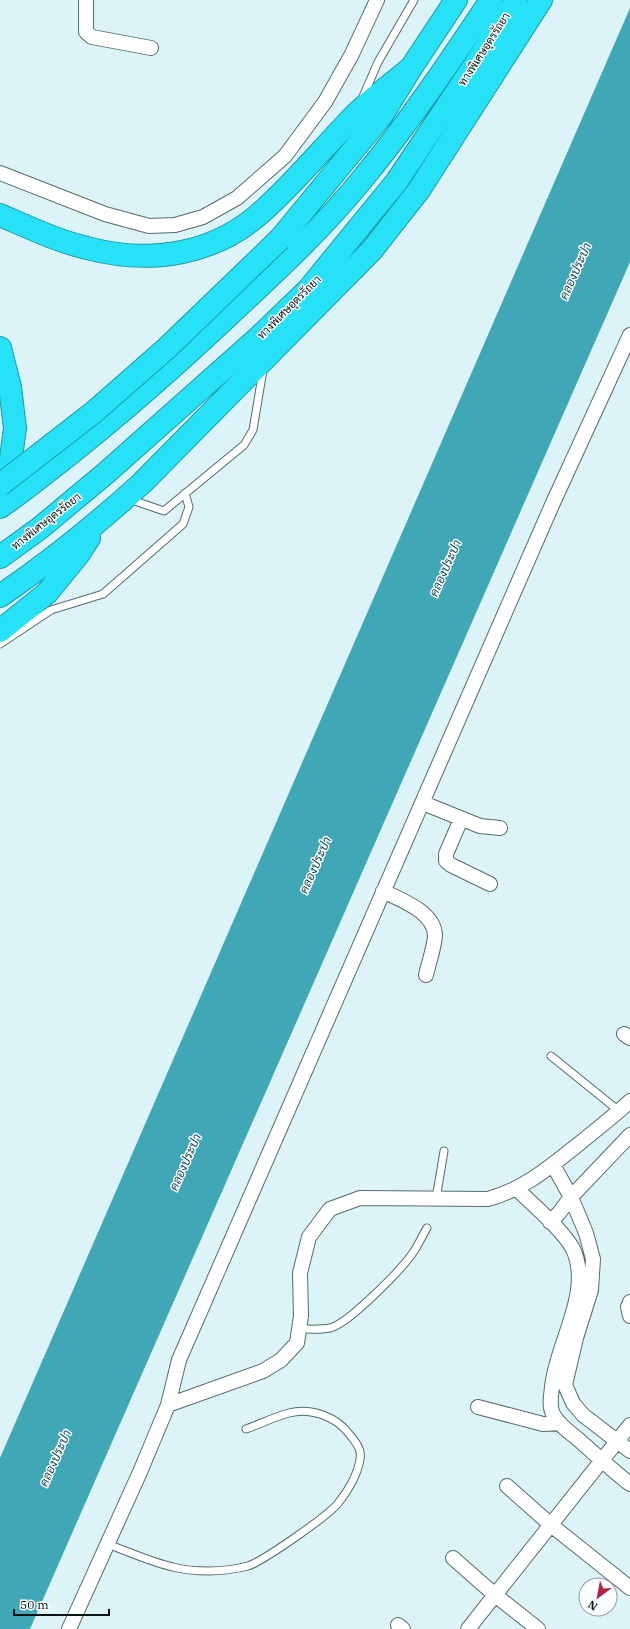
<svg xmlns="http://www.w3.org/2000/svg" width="630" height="1629" font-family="'IBM Plex Serif',Sarabun,serif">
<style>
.water{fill:#3fa7b5}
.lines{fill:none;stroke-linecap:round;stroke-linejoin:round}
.lane-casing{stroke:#566b6f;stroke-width:9}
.street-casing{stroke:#566b6f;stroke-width:16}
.highway-casing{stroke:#1d99a8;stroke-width:24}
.lane{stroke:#fff;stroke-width:7}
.street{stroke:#fff;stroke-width:14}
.highway{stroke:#27e1f7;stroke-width:22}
.highway-bridge-casing{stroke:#1d99a8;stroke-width:24;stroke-linecap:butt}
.highway-bridge{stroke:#27e1f7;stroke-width:22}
.labels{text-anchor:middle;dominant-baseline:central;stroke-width:3;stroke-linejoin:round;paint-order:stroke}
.street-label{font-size:11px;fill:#0a1314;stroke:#f9fdfe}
.water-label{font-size:12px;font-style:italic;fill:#18464d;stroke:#f9fdfe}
</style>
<rect width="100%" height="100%" fill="#dcf4f8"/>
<path class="water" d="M630 8V262L30 1629H0V1458Z"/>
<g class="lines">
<defs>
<path id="lane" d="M362 99 378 62 414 0
M129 499 164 511 244 445 253 430 263 370
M0 644 51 610 103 594 183 524 189 507 185 493
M551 1056 619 1111
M436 1199 444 1151
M299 1329C309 1329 320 1330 330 1328 348 1324 400 1271 412 1254 418 1246 422 1236 427 1228
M107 1544C127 1551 153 1563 173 1567 184 1570 197 1571 209 1571 221 1571 236 1569 248 1566 263 1561 330 1515 339 1502 348 1491 358 1474 360 1459 362 1449 356 1443 350 1435 337 1417 311 1407 289 1413 274 1417 260 1424 246 1429"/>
<path id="street" d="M86 0V32L92 37 151 48
M0 173 105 214 149 226 175 225 203 217 237 198 285 156 325 102 352 54 377 0
M423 803 480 826 500 828
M461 819 446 854V861L451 865 490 884
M383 891C401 900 435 912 435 936 434 948 429 962 426 975
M624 1034 630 1038
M553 1165 571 1197 586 1233 593 1259 591 1290 576 1338 565 1385 573 1403 583 1415 630 1451
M517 1189C533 1205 563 1230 573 1249 593 1292 556 1344 552 1387 551 1396 549 1406 553 1414 558 1425 571 1433 579 1440 596 1455 612 1470 630 1484
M550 1222 559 1213 571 1197 630 1135
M630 1302 628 1307 630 1316
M168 1405 179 1360 552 505 630 335
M478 1407 543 1424 560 1423
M507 1486 551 1525 630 1588
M453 1558 495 1595 538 1629
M398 1625 403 1629
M69 1629 140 1472 168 1405 263 1371 281 1360 297 1343 301 1316 300 1273 309 1237 330 1209 360 1198 488 1199C525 1189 551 1166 580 1143 597 1129 614 1116 630 1101
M468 1629 630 1425"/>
<path id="highway" d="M0 215C28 227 57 241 87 248 151 265 216 255 265 209 296 181 324 147 353 117 371 99 392 84 411 68
M280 239 382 115 411 68 456 0
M0 348 10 387 15 428 7 487 5 492
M0 507C25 490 48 471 71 453 125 410 177 364 227 317 275 272 323 228 364 177 410 121 451 60 491 0
M0 557 40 528 106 473 258 338 308 290 397 181 476 63 516 0
M0 596C50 562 97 524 142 483L372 250 419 190 541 0
M0 631 47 593 78 555 89 538"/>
</defs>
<use href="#lane" class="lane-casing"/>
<use href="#street" class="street-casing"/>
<use href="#highway" class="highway-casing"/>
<use href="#lane" class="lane"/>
<use href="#street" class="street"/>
<use href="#highway" class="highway"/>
<defs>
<path id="highway-bridge" d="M0 485 94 412 167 348 280 239"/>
</defs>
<use href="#highway-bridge" class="highway-bridge-casing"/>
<use href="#highway-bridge" class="highway-bridge"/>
</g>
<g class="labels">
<g class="street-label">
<text transform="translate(484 49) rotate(-57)">ทางพิเศษอุดรรัถยา</text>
<text transform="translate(289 307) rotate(-45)">ทางพิเศษอุดรรัถยา</text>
<text transform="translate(46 521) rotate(-38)">ทางพิเศษอุดรรัถยา</text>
</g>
<g class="water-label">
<text transform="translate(575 271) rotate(-66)">คลองประปา</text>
<text transform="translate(445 568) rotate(-66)">คลองประปา</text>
<text transform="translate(315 865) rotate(-66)">คลองประปา</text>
<text transform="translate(185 1162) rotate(-66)">คลองประปา</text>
<text transform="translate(55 1458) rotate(-66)">คลองประปา</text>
</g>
</g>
<g transform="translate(598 1597) rotate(212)"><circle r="19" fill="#f9fdfe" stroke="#999fa0"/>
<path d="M0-3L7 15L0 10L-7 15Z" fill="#b52448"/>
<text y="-6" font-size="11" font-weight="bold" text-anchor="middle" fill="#0a1314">N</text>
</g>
<path d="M14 1609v6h95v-6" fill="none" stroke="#0a1314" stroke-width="2"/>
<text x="20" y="1609" font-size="12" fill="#0a1314" stroke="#f9fdfe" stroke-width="3" paint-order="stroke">50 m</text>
</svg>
